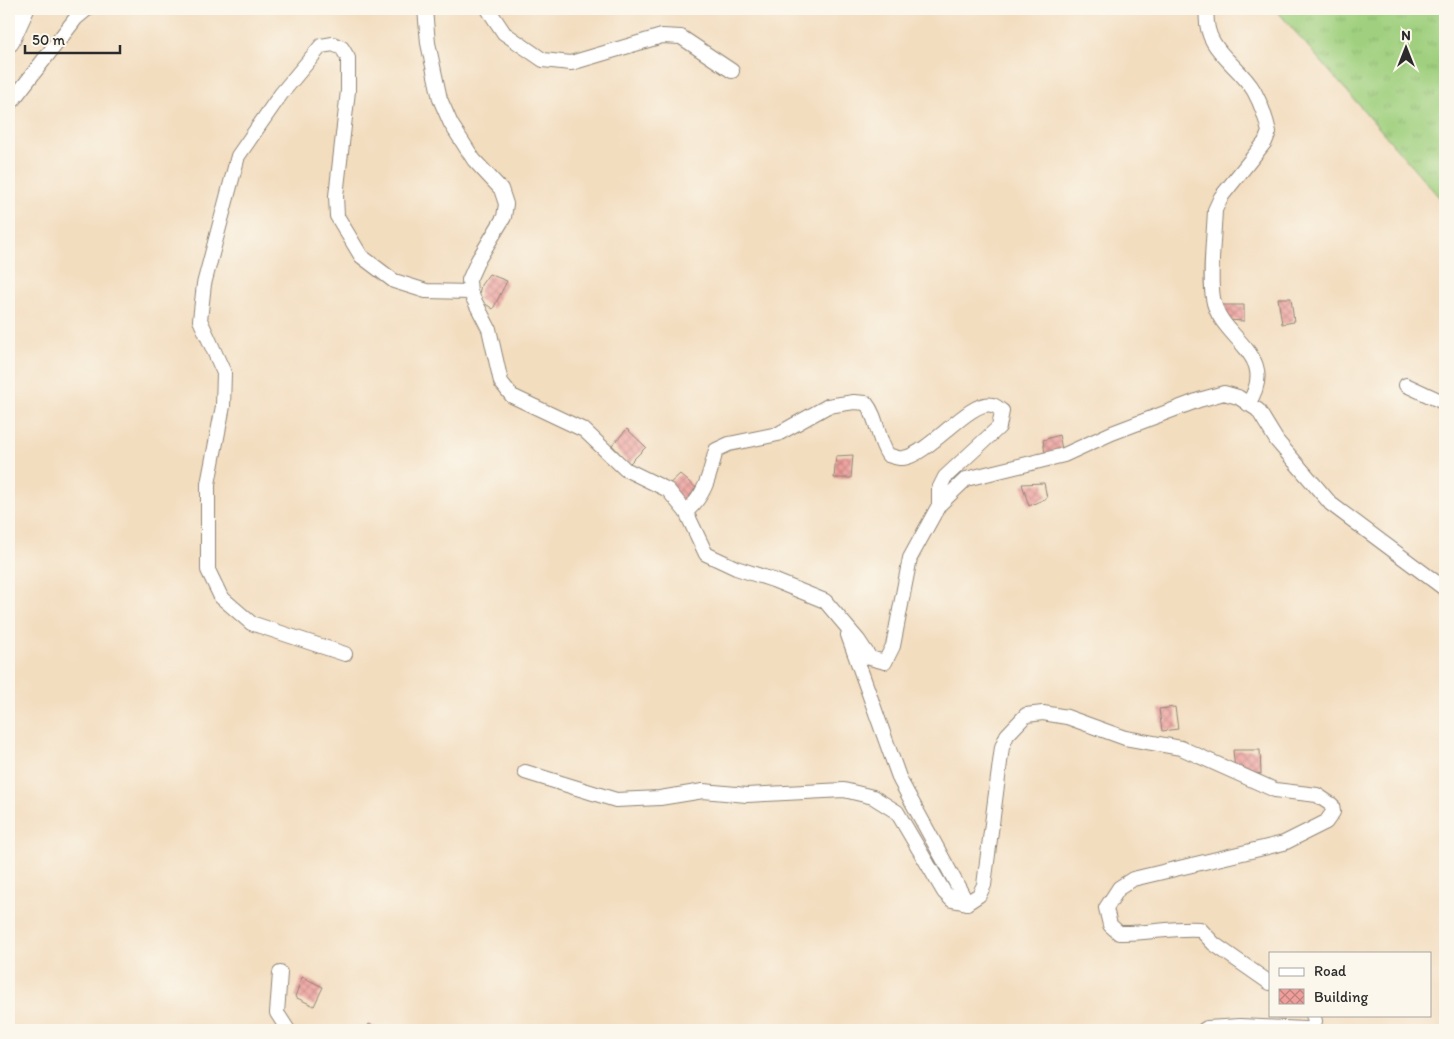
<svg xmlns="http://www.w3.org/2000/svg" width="1454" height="1039" font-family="Itim,sans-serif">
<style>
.grass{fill:url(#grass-tufts);stroke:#667e55}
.building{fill:url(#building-cross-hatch)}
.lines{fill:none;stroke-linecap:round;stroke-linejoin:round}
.street-casing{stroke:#8f8475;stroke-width:16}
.secondary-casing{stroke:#8f8475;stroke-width:22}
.street{stroke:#fff;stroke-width:14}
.secondary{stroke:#fff;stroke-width:20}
</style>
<defs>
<pattern id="grass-tufts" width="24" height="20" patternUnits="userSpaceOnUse" patternTransform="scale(1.25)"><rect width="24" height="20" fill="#a0d07f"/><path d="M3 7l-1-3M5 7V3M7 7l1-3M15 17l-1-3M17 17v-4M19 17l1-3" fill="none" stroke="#8ab36e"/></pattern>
<pattern id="building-cross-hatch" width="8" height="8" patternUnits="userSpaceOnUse" patternTransform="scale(1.25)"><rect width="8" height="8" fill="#ee9e9b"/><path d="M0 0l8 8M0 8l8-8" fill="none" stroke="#c1817f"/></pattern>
</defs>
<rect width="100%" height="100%" fill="#fbf7ec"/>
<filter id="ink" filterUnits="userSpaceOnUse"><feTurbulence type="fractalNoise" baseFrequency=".02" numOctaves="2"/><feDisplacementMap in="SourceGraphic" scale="10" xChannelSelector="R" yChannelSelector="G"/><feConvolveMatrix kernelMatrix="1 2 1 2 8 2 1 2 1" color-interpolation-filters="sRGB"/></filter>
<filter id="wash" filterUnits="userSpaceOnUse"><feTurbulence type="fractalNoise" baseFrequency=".0096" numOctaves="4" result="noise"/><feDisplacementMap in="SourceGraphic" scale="20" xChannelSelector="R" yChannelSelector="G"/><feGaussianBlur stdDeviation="1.12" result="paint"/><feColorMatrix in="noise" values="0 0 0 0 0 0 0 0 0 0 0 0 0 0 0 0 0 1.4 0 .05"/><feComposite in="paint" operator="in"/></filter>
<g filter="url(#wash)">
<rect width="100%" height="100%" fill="#f3ddbf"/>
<path class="grass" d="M1270 9H1445V204L1278 12Z"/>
<g id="blocks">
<path class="building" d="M489 274 507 281 493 309 478 299 481 285Z
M1278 298H1291L1294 322 1282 324Z
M1222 305H1244V321L1228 320Z
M627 429 646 447 629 464 612 445Z
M1059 435 1062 449 1045 454 1043 440Z
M853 455 851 478H834L836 456Z
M680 474 696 488 684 504 667 486Z
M1044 483 1047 498 1029 506 1022 484Z
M1175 707 1178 729 1162 731 1159 709Z
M1233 750H1260L1261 774 1235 770Z
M302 977 323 987 314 1006 295 997Z
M369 1024 382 1030H366Z"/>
</g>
</g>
<g filter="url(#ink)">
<use href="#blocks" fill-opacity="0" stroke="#8f8475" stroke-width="1"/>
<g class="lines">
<defs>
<path id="street" d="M425 9 428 43 440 99 451 124 474 160 501 189 506 204 504 217 478 260 469 280 470 292 489 329 501 382 512 396 584 430 625 469 668 490 686 512 706 554 736 568 773 580 825 601 858 640 870 658 885 662 893 646 910 558 939 505 966 479 1064 455 1112 433 1199 400 1224 393 1238 397 1258 410 1277 441 1331 504 1445 589
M488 9 504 33 543 60 571 63 662 36 681 37 732 71
M1207 9C1202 50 1237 62 1254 91 1261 104 1266 118 1269 132L1265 142 1221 197 1215 210C1214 235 1209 275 1213 298 1219 340 1281 353 1248 404
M9 105 76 18 87 9
M1406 385 1445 403
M686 512C706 494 709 476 716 450L729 444 778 434 828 406 854 402 866 403C878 418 877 439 888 455 892 456 899 459 903 458 929 455 970 399 992 405 995 405 999 409 1002 411L999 427 945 477 939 489V505
M848 635 900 780 967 903
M345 654 251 623 221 597 208 570V484L223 406 224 373 200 320 204 284 238 156 281 94 321 46 333 44 342 48 348 58V91L336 196 337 216 361 256 394 281 426 291 470 292
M525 772 616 800 660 798 703 791 747 795 844 790 873 797 897 812 944 892 952 900 967 903 979 895 984 885 1002 747 1007 735 1026 715 1043 713 1067 717 1125 738 1181 748 1275 790 1317 795 1332 805 1333 812 1326 822 1284 843 1133 879 1119 888 1106 908 1110 925 1119 933C1146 934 1172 927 1200 929L1214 944 1270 983
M280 973 277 1013 288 1030
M1204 1030 1207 1028 1240 1026 1305 1029 1313 1028 1315 1021 1313 1015"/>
<path id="secondary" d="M9 42 24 9"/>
</defs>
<use href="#street" class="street-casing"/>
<use href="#secondary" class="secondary-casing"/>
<use href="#street" class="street"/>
<use href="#secondary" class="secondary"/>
</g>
</g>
<rect width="1454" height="1039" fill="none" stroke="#fbf7ec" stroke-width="30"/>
<rect x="1269" y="952" width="162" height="65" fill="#fbf7ec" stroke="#a8a59f"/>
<rect x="1279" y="968" width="25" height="8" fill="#ffffff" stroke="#a8a59f"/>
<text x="1314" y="976" font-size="15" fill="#2b2b2b">Road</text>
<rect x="1279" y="989" width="25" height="15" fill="url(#building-cross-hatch)" stroke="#a8a59f"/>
<text x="1314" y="1002" font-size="15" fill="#2b2b2b">Building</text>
<g transform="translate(1406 48)" stroke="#fbf7ec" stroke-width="4" paint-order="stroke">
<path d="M0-4L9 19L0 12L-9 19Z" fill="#2b2b2b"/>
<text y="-8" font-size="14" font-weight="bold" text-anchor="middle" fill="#2b2b2b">N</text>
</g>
<path d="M25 45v8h95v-8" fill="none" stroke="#2b2b2b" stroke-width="2.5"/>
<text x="32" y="45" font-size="15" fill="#2b2b2b" stroke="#fbf7ec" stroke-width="4" paint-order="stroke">50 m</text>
</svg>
